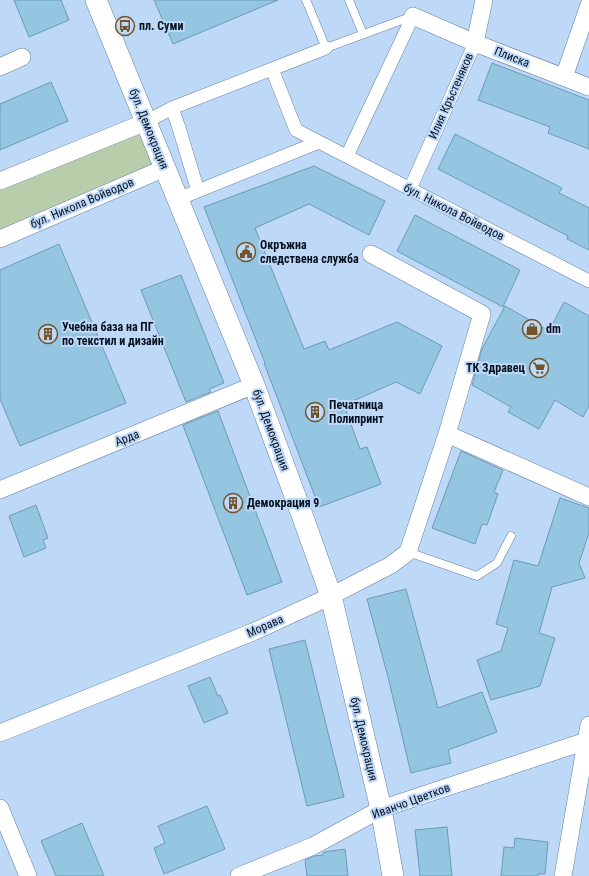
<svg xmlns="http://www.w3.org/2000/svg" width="589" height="876" font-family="'Roboto Condensed',sans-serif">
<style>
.green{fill:#b8ceab}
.building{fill:#94c6e2;stroke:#6b9bb6}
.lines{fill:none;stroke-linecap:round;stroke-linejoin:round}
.service-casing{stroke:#6280a4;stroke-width:9}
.pedestrian-casing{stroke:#6280a4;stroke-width:14}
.minor-casing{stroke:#6280a4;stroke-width:18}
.tertiary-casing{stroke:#6280a4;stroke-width:22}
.service{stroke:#fff;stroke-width:8}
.pedestrian{stroke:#fff;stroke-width:13}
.minor{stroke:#fff;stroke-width:17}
.tertiary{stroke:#fff;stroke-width:21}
.labels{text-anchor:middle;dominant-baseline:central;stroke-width:4;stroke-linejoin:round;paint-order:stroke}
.poi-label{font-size:12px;font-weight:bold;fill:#06111f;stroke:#bed8f8;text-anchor:start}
.street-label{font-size:12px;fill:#06111f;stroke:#bed8f8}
</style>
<rect width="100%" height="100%" fill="#bed8f8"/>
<path class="green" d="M146 122 165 168 0 239V184Z"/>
<path class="building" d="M14 0H61L69 20 29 37Z
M154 0H278L173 44Z
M492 63 589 100V149L548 133 550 127 478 100Z
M51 82 68 121 0 150V104Z
M455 134 562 188 559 193 589 208V250L567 239 568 236 438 169Z
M314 166 385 201 369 235 309 204 255 228 304 349 325 341 329 350 397 322 442 346 420 394 396 382 344 405 360 449 367 447 381 484 319 507 264 363H265L204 207Z
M415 215 520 270 503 307 397 251Z
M59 244 126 403 20 446 0 399V270Z
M181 275 224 383 209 389 211 392 186 402 141 290Z
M564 302 589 316V406L583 417 555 400 539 429 508 412 511 407 472 385 482 349 505 306 549 331Z
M218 411 282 582 247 595 183 425Z
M461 451 503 470 494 492 498 494 487 525 482 524 475 544 432 528Z
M560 498 589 508V533L579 563 585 578 552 587 539 633 555 638 540 686 491 700 477 660 501 651 508 628 496 624 514 560 538 566Z
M36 505 48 538 43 540 46 548 24 557 9 516Z
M406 589 438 708 482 692 497 732 448 750 451 763 411 773 388 677 367 599Z
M305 640 344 797 307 806 269 649Z
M210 677 218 696 220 695 228 713 204 723 188 686Z
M207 806 225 849 164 874 154 848 165 843 158 826Z
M82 823 104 876H56L41 841Z
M447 827 452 876H420L415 830Z
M515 838 548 842 545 874H538V876H501L504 847 514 848Z
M345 849 348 876H307L305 860 314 856 323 855 324 852Z"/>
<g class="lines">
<defs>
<path id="service" d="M306 0 326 48 413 16
M349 0 363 34
M408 552 477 576 497 563 511 536"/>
<path id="pedestrian" d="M272 69 326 48
M146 122 172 108
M319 142 589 281
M347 156 413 16
M410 189 475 43
M178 199 319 142 296 130 272 69 172 108 179 128 198 191"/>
<path id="minor" d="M413 16 475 43 589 87
M475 43 484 0
M0 67 22 57
M564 77 589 5
M0 181 146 122
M0 239 165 168
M371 254 482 314 447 434 589 497
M0 490 254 385
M0 733 253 632 331 596 391 565 408 552 447 434
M0 808 28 876
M239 876 313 846 381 809 589 740
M563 876 589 725"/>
<path id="tertiary" d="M96 0 254 385 301 512 331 596 381 809 393 876"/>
</defs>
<use href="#service" class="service-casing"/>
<use href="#pedestrian" class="pedestrian-casing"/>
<use href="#minor" class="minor-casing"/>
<use href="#tertiary" class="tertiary-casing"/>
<use href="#service" class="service"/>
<use href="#pedestrian" class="pedestrian"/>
<use href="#minor" class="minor"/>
<use href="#tertiary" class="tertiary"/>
</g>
<defs>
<symbol id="bus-ring" viewBox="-11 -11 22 22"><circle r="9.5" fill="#bed8f8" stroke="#73542a" stroke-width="1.5"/><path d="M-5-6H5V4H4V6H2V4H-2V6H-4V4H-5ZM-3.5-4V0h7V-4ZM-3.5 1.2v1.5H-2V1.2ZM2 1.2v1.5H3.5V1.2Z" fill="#73542a"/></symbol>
<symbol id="civic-ring" viewBox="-11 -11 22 22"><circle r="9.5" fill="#bed8f8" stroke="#73542a" stroke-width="1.5"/><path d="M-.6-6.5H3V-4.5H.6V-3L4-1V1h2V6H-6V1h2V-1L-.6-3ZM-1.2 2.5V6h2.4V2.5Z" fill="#73542a"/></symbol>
<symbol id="shop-ring" viewBox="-11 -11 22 22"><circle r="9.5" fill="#bed8f8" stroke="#73542a" stroke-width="1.5"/><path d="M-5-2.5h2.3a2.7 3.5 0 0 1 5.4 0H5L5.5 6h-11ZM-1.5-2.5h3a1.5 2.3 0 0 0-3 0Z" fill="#73542a"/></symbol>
<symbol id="building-ring" viewBox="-11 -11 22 22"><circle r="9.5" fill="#bed8f8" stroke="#73542a" stroke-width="1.5"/><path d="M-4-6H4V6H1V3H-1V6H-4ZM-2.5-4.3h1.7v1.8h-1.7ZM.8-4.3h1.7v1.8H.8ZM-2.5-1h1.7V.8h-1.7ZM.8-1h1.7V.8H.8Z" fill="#73542a"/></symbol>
<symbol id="supermarket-ring" viewBox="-11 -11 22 22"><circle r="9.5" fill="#bed8f8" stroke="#73542a" stroke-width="1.5"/><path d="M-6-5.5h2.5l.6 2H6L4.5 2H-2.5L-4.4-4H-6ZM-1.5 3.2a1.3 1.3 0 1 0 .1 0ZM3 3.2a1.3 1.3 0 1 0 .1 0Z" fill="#73542a"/></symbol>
</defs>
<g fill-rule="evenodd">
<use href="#bus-ring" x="114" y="15" width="22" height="22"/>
<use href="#civic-ring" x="235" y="241" width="22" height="22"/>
<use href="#shop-ring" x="521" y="318" width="22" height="22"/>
<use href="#building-ring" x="37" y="323" width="22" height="22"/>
<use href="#supermarket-ring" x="528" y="357" width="22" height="22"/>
<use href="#building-ring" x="304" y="401" width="22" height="22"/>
<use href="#building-ring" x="222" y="492" width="22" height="22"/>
</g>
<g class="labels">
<g class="poi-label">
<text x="139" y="26">пл. Суми</text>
<text x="260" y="245">Окръжна<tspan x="260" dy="14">следствена служба</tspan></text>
<text x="62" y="327">Учебна база на ПГ<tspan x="62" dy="14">по текстил и дизайн</tspan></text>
<text x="546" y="329">dm</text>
<text x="525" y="368" text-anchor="end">ТК Здравец</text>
<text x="329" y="405">Печатница<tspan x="329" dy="14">Полипринт</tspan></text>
<text x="247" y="503">Демокрация 9</text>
</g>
<g class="street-label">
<text transform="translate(512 57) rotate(21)">Плиска</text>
<text transform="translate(451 96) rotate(-66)">Илия Кръстеняков</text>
<text transform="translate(149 129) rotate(68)">бул. Демокрация</text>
<text transform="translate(82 203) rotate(-23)">бул. Никола Войводов</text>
<text transform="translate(454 212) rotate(27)">бул. Никола Войводов</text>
<text transform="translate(271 430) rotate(70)">бул. Демокрация</text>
<text transform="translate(127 438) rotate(-22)">Арда</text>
<text transform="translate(265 626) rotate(-24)">Морава</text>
<text transform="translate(364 739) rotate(77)">бул. Демокрация</text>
<text transform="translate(411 801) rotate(-20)">Иванчо Цветков</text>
</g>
</g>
</svg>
